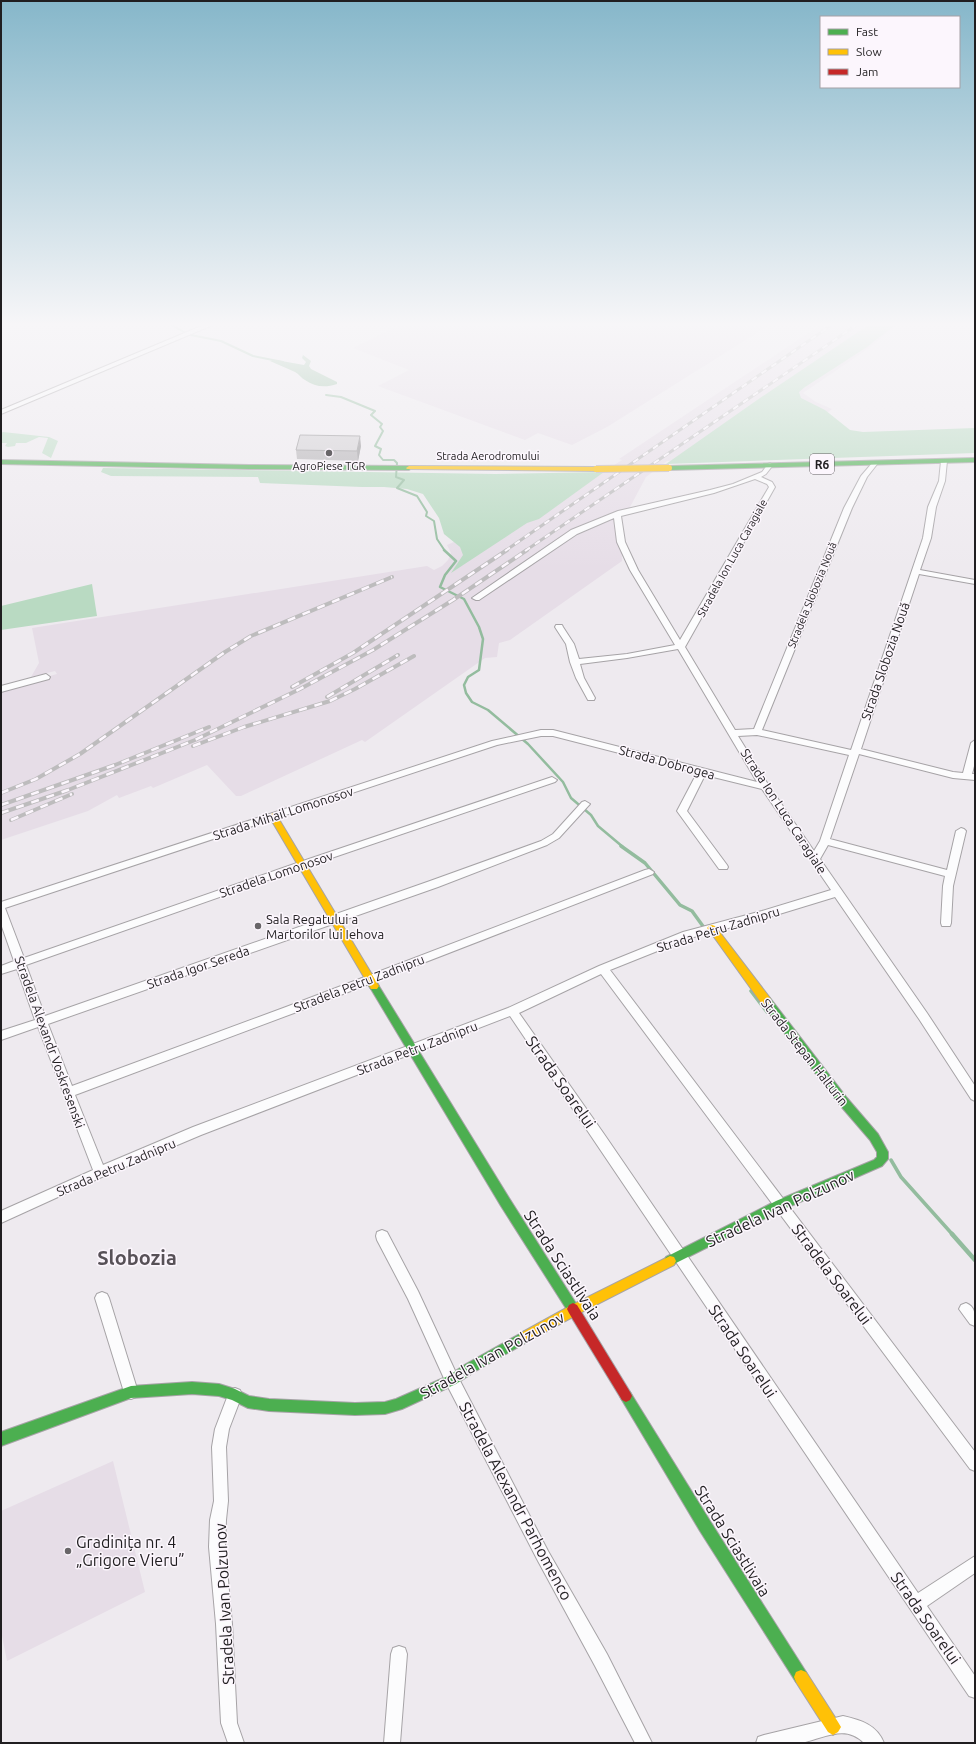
<svg xmlns="http://www.w3.org/2000/svg" width="976" height="1744" font-family="Ubuntu,sans-serif">
<style>
.built{fill:#e6dde7}
.green{fill:#bedcc6}
.forest{fill:#b9dac2}
.water{fill:#93bc9e}
.lines{fill:none;stroke-linecap:round;stroke-linejoin:round}
.stream-far3{stroke:#93bc9e;stroke-width:2}
.stream-far2{stroke:#93bc9e;stroke-width:2.5}
.stream-far1{stroke:#93bc9e;stroke-width:3.5}
.stream{stroke:#93bc9e;stroke-width:4.5}
.street-casing{stroke:#a6a3a6;stroke-width:2}
.fast-casing{stroke:#a6a3a6;stroke-width:2}
.slow-casing{stroke:#a6a3a6;stroke-width:2}
.jam-casing{stroke:#a6a3a6;stroke-width:2}
.street{fill:#fcfcfd;fill-rule:evenodd}
.fast{fill:#4caf50;fill-rule:evenodd}
.slow{fill:#ffc107;fill-rule:evenodd}
.jam{fill:#c62828;fill-rule:evenodd}
.rail-far1-casing{stroke:#bdbcbd;stroke-width:3}
.rail-casing{stroke:#bdbcbd;stroke-width:4}
.rail-far1{stroke:#fcf6fd;stroke-width:2;stroke-dasharray:6;stroke-linecap:butt}
.rail{stroke:#fcf6fd;stroke-width:2.5;stroke-dasharray:8;stroke-linecap:butt}
.slow-bridge-casing{stroke:#c1b8c2;stroke-width:8;stroke-linecap:butt}
.slow-bridge{stroke:#ffc107;stroke-width:6}
.wall{fill:#b4b1b5}
.shaded-wall{fill:#929093}
.building{fill:#d1ced2;stroke:#929093}
.poi-dot{fill:#686568;stroke:#fcf6fd;stroke-width:1.5}
.labels{text-anchor:middle;dominant-baseline:central;stroke-width:3;stroke-linejoin:round;paint-order:stroke}
.far-street-label{font-size:11px;fill:#201e20;stroke:#fcf6fd}
.far-poi-label{font-size:11px;fill:#201e20;stroke:#fcf6fd}
.shield{fill:#fcf6fd;stroke:#625f62;stroke-width:1}
.shield-label{font-size:12px;font-weight:bold;fill:#201e20}
.street-label{font-size:13px;fill:#201e20;stroke:#fcf6fd}
.poi-label{font-size:13px;fill:#201e20;stroke:#fcf6fd;text-anchor:start}
.near-street-label{font-size:16px;fill:#201e20;stroke:#fcf6fd}
.near-poi-label{font-size:16px;fill:#201e20;stroke:#fcf6fd;text-anchor:start}
.near-district-label{font-size:20px;font-weight:bold;fill:#575157;stroke:#fcf6fd}
</style>
<rect width="100%" height="100%" fill="#eeeaef"/>
<path class="built" d="M402 324H771L607 427 572 445 538 433 525 440 378 386 409 370 353 348Z
M822 324H899L869 348 803 393 816 402 832 409 803 432 766 459 667 461 646 477 630 507 620 513 622 561 510 640 499 643 497 657 485 658 365 742 362 740 241 796H236L207 765 153 788 151 786 119 798 117 795 88 811 1 840V689L57 674 55 671 31 677 39 663 32 628 427 566 434 570 442 566 448 560 451 553 447 545 590 481 622 460 619 459Z
M113 1461 145 1592 7 1661 1 1631V1511Z"/>
<path class="green" d="M3 432 49 437 58 441 51 458 42 453 48 438 39 437 26 443H16L15 446 8 447 5 446 7 443H1V433Z"/>
<path class="forest" d="M870 324H896L867 347 805 387 799 392 801 398 825 410 850 430 863 432 975 428V453L666 464 760 398Z
M103 468 495 474 604 472 539 519 527 523 451 573 463 555 460 547 444 534 439 518 423 494 407 489 384 487H362L260 483 258 477 111 476 101 472Z
M92 584 97 616 1 630V606Z"/>
<path class="water" d="M303 355 311 361 309 366 311 369 337 382V384C325 388 315 387 305 380 301 378 299 374 295 372 287 368 278 365 270 361L276 360 304 365 306 362 302 358Z"/>
<g class="lines">
<path class="stream-far3" d="M170 324 184 332
M191 335 221 341 253 356 283 362
M326 395 341 397 375 411 371 415 382 424 380 427 383 431 375 446 381 449 379 455 383 460H394L397 463 396 477 404 480 397 488 417 496 427 512 426 516 434 521 437 539 445 551"/>
<path class="stream-far2" d="M444 550 456 561 445 575 440 587 464 599 479 627 483 639 479 670 468 677 464 685 466 693 472 702 488 710 528 744 563 782 571 798 591 815 598 826 623 847"/>
<path class="stream-far1" d="M621 846 645 863 680 905 692 911 705 929
M751 991 767 1012
M891 1160 901 1177 953 1235"/>
<path class="stream" d="M952 1234 975 1260"/>
<defs>
<path id="street" d="M206 324H215L1 414V410Z
M944 459 947 461 945 481 936 507 931 538 920 570 975 580V584L919 574 861 749 953 772 963 773 971 743 975 740V762L972 774H975V780L953 778 859 754 830 839 947 870 956 831 961 828 964 829 966 831 953 886 951 923 950 926H942L941 923 943 886 945 876 828 845 820 859 927 1013 975 1086V1101L971 1099 919 1019 835 897 763 919 690 938 610 970 975 1452V1471L970 1469 601 974 519 1013 604 1134 918 1593 975 1556V1573L927 1606 975 1676V1698L969 1696 510 1016 201 1135 104 1176 1 1223V1211L93 1170 38 1027 1 1040V1031L35 1020 17 969 1 974V966L14 961 1 924V902L492 741 541 730H553L757 782 678 649 627 658 580 664 584 678 595 698 594 700H588L576 678 570 662 566 644 555 627 556 625H562L563 627 574 644 579 659 627 654 675 645 630 570 617 542 614 518 577 534 479 600H476L472 598 571 530 618 511 710 490 733 484 762 472 768 464 770 463 773 465 766 474 761 477 772 482 775 487 685 647 735 730 754 729 844 508 861 476 873 462H877L878 463 867 477 852 508 762 730 851 750 923 538 928 507 939 481 941 461ZM755 479 767 484 769 487 680 640 638 570 625 542 621 516 714 493ZM757 735 849 755 820 841 814 851 769 786 738 736ZM541 736H553L697 773 677 811 719 869H727L728 867 727 865 687 811 705 775 762 789 831 890 762 911 683 932 599 966 508 1008 193 1127 103 1165 75 1095 294 1013 653 874 654 872 649 869 645 870 286 1007 72 1086 48 1024 438 887 547 845 559 838 590 804 585 801 582 802 553 834 541 841 430 881 45 1016 26 965 305 867 555 782 557 780 552 777 549 778 297 863 24 958 5 908 497 745Z
M46 674 50 677 49 679 1 692V686Z
M382 1230 387 1232 418 1291 457 1375 548 1551 607 1654 652 1743H635L595 1666 538 1561 447 1385 408 1299 377 1240 376 1236 377 1232Z
M102 1292 107 1294 109 1298 138 1392 136 1397 131 1399 126 1397 124 1392 95 1298 97 1294Z
M966 1303C976 1307 975 1316 975 1326L970 1324 959 1309 961 1305Z
M235 1388 240 1390 242 1395 229 1429 226 1447 228 1501 226 1520 225 1547 232 1624 237 1723 244 1743H228L221 1723 216 1624 209 1547 210 1520 214 1501 212 1447 215 1429 228 1395 230 1390Z
M399 1646 405 1648 407 1654 400 1743H384L391 1654 393 1648Z
M843 1716C861 1720 877 1725 884 1743H864C845 1723 823 1739 800 1743 786 1744 770 1743 756 1743L758 1737 764 1735Z"/>
<path id="fast" d="M975 458V462L669 470 666 468 669 466Z
M1 460 249 465 409 466 412 468 409 470 249 469 1 464Z
M374 982 377 983 509 1198 577 1305 579 1309 577 1313 573 1315 569 1313 501 1206 371 989 369 986 371 983Z
M766 997 770 998 847 1098 878 1134 888 1152V1159L882 1166 784 1209 670 1266 666 1265 664 1261 666 1257 776 1201 874 1160 877 1157V1152L870 1140 839 1104 762 1004 761 1001 762 998Z
M525 1331 529 1333 531 1337 529 1341 474 1372 456 1384 402 1409 385 1414 355 1415 269 1411 248 1408 232 1400 219 1396 192 1394 131 1398 1 1446V1432L131 1386 192 1382 219 1384 235 1389 249 1396 269 1399 355 1403 385 1402 396 1399 448 1376 466 1364Z
M626 1390 630 1392 710 1521 806 1672 808 1677 806 1682 801 1684 796 1682 700 1531 622 1400 620 1396 622 1392Z"/>
<path id="slow" d="M409 466 596 467 599 469 596 471 407 469 406 468Z
M273 813 277 816 377 983 379 986 377 989H371L269 816Z
M712 925 715 926 770 998 771 1001 770 1004H762L709 930 707 928 709 926Z
M670 1256 674 1257 676 1261 674 1265 578 1314 529 1341 525 1343 521 1341 519 1337 521 1333 570 1306Z
M801 1670 806 1672 838 1722 841 1727 838 1732 833 1735 828 1732 796 1682 794 1677 796 1672Z"/>
<path id="jam" d="M573 1303 577 1305 630 1392 632 1396 630 1400 626 1402 622 1400 569 1313 567 1309 569 1305Z"/>
</defs>
<use href="#street" class="street-casing"/>
<use href="#fast" class="fast-casing"/>
<use href="#slow" class="slow-casing"/>
<use href="#jam" class="jam-casing"/>
<use href="#street" class="street"/>
<use href="#fast" class="fast"/>
<use href="#slow" class="slow"/>
<use href="#jam" class="jam"/>
<defs>
<path id="rail-far1" d="M505 551 833 324
M525 551 858 324"/>
<path id="rail" d="M292 687 353 653 507 550
M327 697 398 655
M193 746 244 727 330 701 355 689 414 656
M1 793 36 779 80 754 225 652 251 636 392 577
M1 805 115 765 209 727
M1 813 68 790 195 740 300 689 373 650 453 600 527 550
M11 820 72 794"/>
</defs>
<use href="#rail-far1" class="rail-far1-casing"/>
<use href="#rail" class="rail-casing"/>
<use href="#rail-far1" class="rail-far1"/>
<use href="#rail" class="rail"/>
<defs>
<path id="slow-bridge" d="M596 469 669 468"/>
</defs>
<use href="#slow-bridge" class="slow-bridge-casing"/>
<use href="#slow-bridge" class="slow-bridge"/>
</g>
<path class="wall" d="M361 446 358 461 297 459 296 450Z"/>
<path class="shaded-wall" d="M360 436 361 446 358 461 357 451Z"/>
<path class="building" d="M300 435 360 436 357 451 296 450Z"/>
<linearGradient id="sky" x2="0" y2="1"><stop stop-color="#86b7ca"/><stop offset="0.57" stop-color="#f7f6f8"/><stop offset="1" stop-color="#f7f6f8" stop-opacity="0"/></linearGradient>
<rect width="976" height="569" fill="url(#sky)"/>
<g class="poi-dot">
<circle cx="329" cy="453" r="4"/>
<circle cx="258" cy="926" r="4"/>
<circle cx="68" cy="1551" r="4"/>
</g>
<g class="labels">
<g class="far-street-label">
<text x="488" y="456">Strada Aerodromului</text>
<text transform="translate(732 558) rotate(-61)">Stradela Ion Luca Caragiale</text>
<text transform="translate(812 595) rotate(-68)">Stradela Slobozia Nouă</text>
</g>
<g class="far-poi-label">
<text x="329" y="466">AgroPiese TGR</text>
</g>
<rect class="shield" x="810" y="454" width="24" height="20" rx="3"/>
<g class="shield-label">
<text x="822" y="464">R6</text>
</g>
<g class="street-label">
<text transform="translate(885 661) rotate(-71)">Strada Slobozia Nouă</text>
<text transform="translate(667 762) rotate(15)">Strada Dobrogea</text>
<text transform="translate(784 811) rotate(57)">Strada Ion Luca Caragiale</text>
<text transform="translate(283 813) rotate(-18)">Strada Mihail Lomonosov</text>
<text transform="translate(276 874) rotate(-19)">Stradela Lomonosov</text>
<text transform="translate(718 929) rotate(-17)">Strada Petru Zadnipru</text>
<text transform="translate(198 967) rotate(-19)">Strada Igor Sereda</text>
<text transform="translate(359 983) rotate(-21)">Stradela Petru Zadnipru</text>
<text transform="translate(50 1042) rotate(70)">Stradela Alexandr Voskresenski</text>
<text transform="translate(417 1048) rotate(-21)">Strada Petru Zadnipru</text>
<text transform="translate(805 1052) rotate(52)">Strada Stepan Halturin</text>
<text transform="translate(116 1167) rotate(-23)">Strada Petru Zadnipru</text>
</g>
<g class="poi-label">
<text x="266" y="919">Sala Regatului a<tspan x="266" dy="15">Martorilor lui Iehova</tspan></text>
</g>
<g class="near-street-label">
<text transform="translate(561 1082) rotate(55)">Strada Soarelui</text>
<text transform="translate(780 1208) rotate(-25)">Stradela Ivan Polzunov</text>
<text transform="translate(563 1265) rotate(57)">Strada Sciastlivaia</text>
<text transform="translate(832 1274) rotate(53)">Stradela Soarelui</text>
<text transform="translate(743 1351) rotate(56)">Strada Soarelui</text>
<text transform="translate(492 1355) rotate(-29)">Stradela Ivan Polzunov</text>
<text transform="translate(516 1501) rotate(62)">Stradela Alexandr Parhomenco</text>
<text transform="translate(733 1541) rotate(58)">Strada Sciastlivaia</text>
<text transform="translate(224 1604) rotate(-93)">Stradela Ivan Polzunov</text>
<text transform="translate(926 1618) rotate(55)">Strada Soarelui</text>
</g>
<g class="near-poi-label">
<text x="76" y="1542">Gradinița nr. 4<tspan x="76" dy="18">„Grigore Vieru”</tspan></text>
</g>
<g class="near-district-label">
<text x="137" y="1257">Slobozia</text>
</g>
</g>
<rect width="976" height="1744" fill="none" stroke="#201e20" stroke-width="4"/>
<rect x="820" y="16" width="140" height="72" fill="#fcf6fd" stroke="#a4a0a5"/>
<rect x="828" y="29" width="20" height="6" fill="#4caf50" stroke="#a4a0a5"/>
<text x="856" y="36" font-size="12" fill="#201e20">Fast</text>
<rect x="828" y="49" width="20" height="6" fill="#ffc107" stroke="#a4a0a5"/>
<text x="856" y="56" font-size="12" fill="#201e20">Slow</text>
<rect x="828" y="69" width="20" height="6" fill="#c62828" stroke="#a4a0a5"/>
<text x="856" y="76" font-size="12" fill="#201e20">Jam</text>
</svg>
